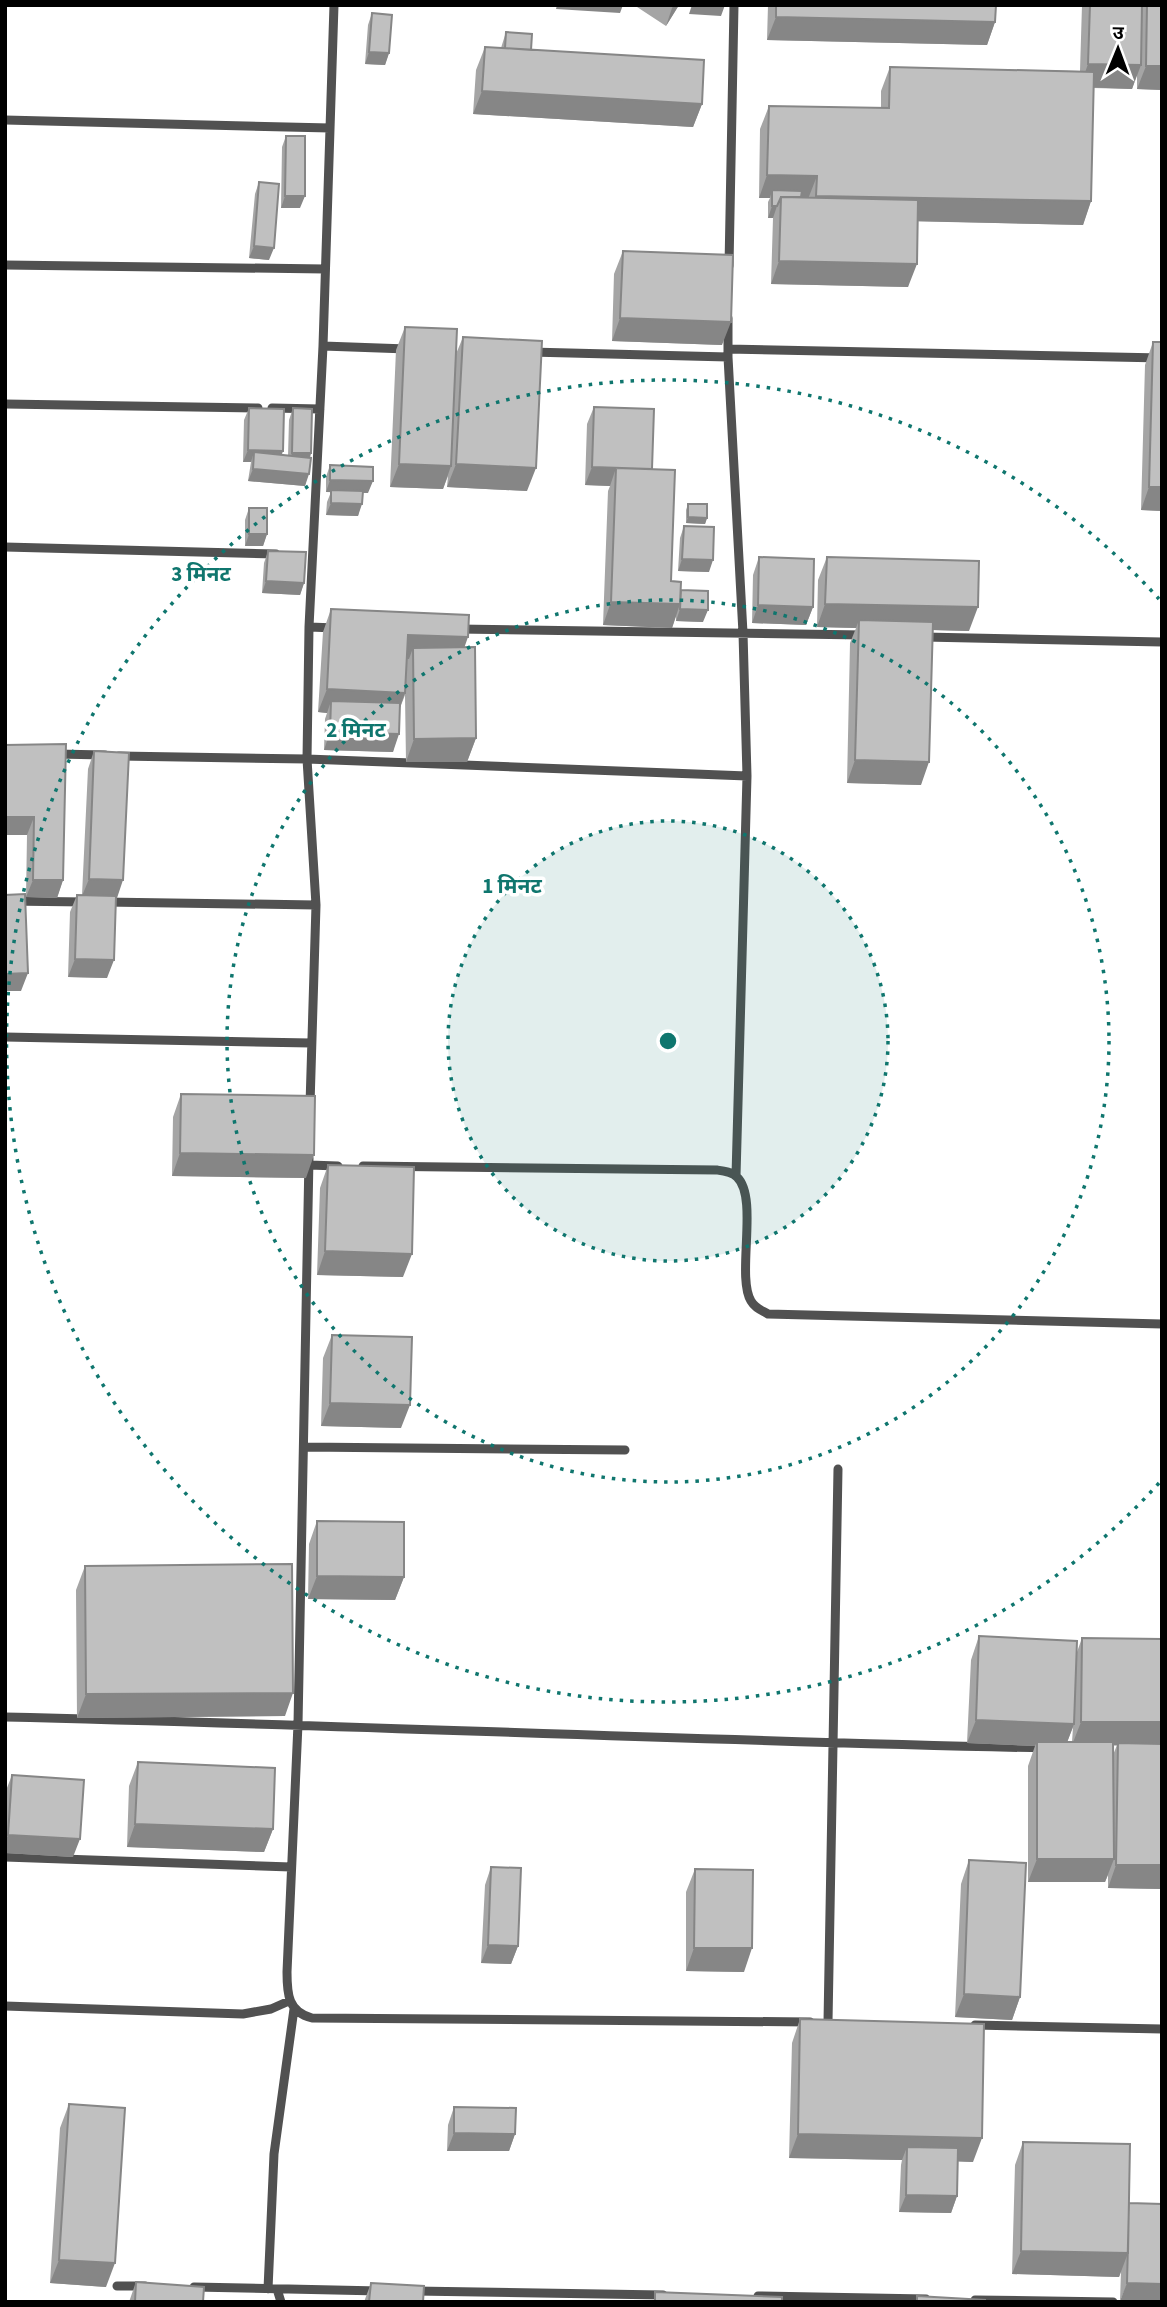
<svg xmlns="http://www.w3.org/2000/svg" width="1167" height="2307" font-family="'Source Sans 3','Noto Sans Devanagari',sans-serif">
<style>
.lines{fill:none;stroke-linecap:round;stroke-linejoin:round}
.service{stroke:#515151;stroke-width:9}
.wall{fill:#a5a5a5;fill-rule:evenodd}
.shaded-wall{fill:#868686}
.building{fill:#c0c0c0;stroke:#868686;stroke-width:2}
.ring{fill:none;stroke:#0f766e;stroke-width:3.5;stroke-dasharray:3.5 7}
.centre{fill:#0f766e;stroke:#fff;stroke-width:3.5}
.ring-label{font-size:21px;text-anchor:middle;font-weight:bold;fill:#0f766e;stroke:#fff;stroke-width:7;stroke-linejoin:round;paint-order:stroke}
</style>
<rect width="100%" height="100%" fill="#fff"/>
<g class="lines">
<path class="service" d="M5 120 330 128
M5 265 325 269
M729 266 734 5
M728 318V357L743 633 747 776
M323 346 407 349
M728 349 1162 358
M530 352 728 357
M5 404 258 408
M272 408 320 409
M5 547 276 554
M309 627 336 628
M458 629 864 635
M924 637 1162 642
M56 754 105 755
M119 756 307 759 747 776 736 1176
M5 901 86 902
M104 902 316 905
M5 1037 311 1043
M310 1105 316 905 307 759 309 627 323 346 334 5
M309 1158 298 1724 287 1972C287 1994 288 2012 312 2018L810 2022
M309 1165 338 1166
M363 1166 717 1170C724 1171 732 1172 737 1177 759 1198 736 1276 751 1301 755 1308 761 1310 768 1314L1162 1324
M304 1447 625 1450
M5 1717C352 1725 699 1741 1046 1748
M5 1857 291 1867
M5 2006 243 2014 271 2009 289 2001
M828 2022 838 1469
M975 2025 1162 2029
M117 2286H145
M194 2287 380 2291
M268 2289 274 2154 294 2009
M277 2289 281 2302
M415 2291 663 2295
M758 2296 926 2299
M975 2300 1113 2302"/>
</g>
<path class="wall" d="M634 5H679L666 26Z
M768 5H996L995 22 987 45 767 40Z
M1082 5H1162V90L1137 89V74L1132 89 1093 88 1091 201 1083 225 918 221 908 287 771 284 773 218H768V202L770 198H759L760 129 769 106 881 108V91L890 67 1080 71Z
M372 13 389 53 385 65 365 64 368 25Z
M506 32 531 50 702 104 693 127 473 114 476 70 485 47 501 48Z
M286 136 300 208H281L282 147Z
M259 182 269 260 249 258 255 194Z
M623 251 722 345 612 341 614 274Z
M405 327 456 354 463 337 527 491 447 487 448 476 443 489 390 487 396 350Z
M1153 342 1162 511 1141 510 1145 365Z
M594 407 652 469 671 581 681 591 703 622 676 621V616L672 628 603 625 608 491 610 486 585 485 587 424Z
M249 408 282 455 288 456 289 420 293 408 311 453 305 486 248 481 251 462H243L244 420Z
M330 465 368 493H363L358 516 326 515 327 502 331 492H326V477Z
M688 504 707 518 705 524 686 523V510Z
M249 508 267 534 263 546H245V520Z
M684 526 709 572 678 571 680 538Z
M268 551 304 583 300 595 262 593 264 563Z
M759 557 813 607 806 625 752 623 753 575Z
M827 557 969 631 933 630 921 785 847 783 850 643 856 628 817 627 818 580Z
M331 609 464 647 476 738 467 762H406L405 695 400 708 393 752 324 750 325 719 327 713 318 712 323 632Z
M5 745 63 880 57 898 26 897 27 835H5Z
M94 751 117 898H116L107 978 68 977 70 912 77 895H82L88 769Z
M181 1094 306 1178 172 1176 173 1117Z
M328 1165 403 1277 317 1275 320 1188Z
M332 1335 401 1428 321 1426 323 1358Z
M317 1521 404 1577 395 1600 308 1599 309 1544Z
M85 1566 285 1716 77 1718 76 1590Z
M979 1636 1077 1652 1082 1638 1162 1639V1889L1108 1888V1875L1105 1882H1028V1766L1035 1746 967 1743 971 1660ZM1073 1727 1072 1742H1067ZM1113 1745H1117L1113 1755Z
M138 1762 273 1829 264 1852 127 1847 129 1786Z
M12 1775 73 1857 5 1853V1793Z
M969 1860 1020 1997 1012 2020 955 2017 961 1884Z
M491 1867 518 1946 511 1964 481 1963 485 1885Z
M695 1869 744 1972 686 1971V1892Z
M800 2019 973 2162 958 2161 957 2196 951 2213 899 2212 901 2165 902 2160 789 2158 792 2043Z
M69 2104 106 2287 50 2283 60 2128Z
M454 2107 515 2134 509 2151H447L448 2125Z
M1023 2142 1129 2203 1162 2204 1120 2301 1121 2271 1119 2277 1012 2274 1015 2165Z
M136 2282 203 2302H129Z
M371 2283 423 2302H364Z"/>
<path class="shaded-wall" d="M557 5H623L620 13 556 9Z
M674 5H679L666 26 672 8Z
M692 5H725L721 16 689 14Z
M776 17 995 22 987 45 767 40Z
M369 52 389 53 385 65 365 64Z
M1088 64 1141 65 1132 89 1080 87Z
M1146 66H1162V90L1137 89Z
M482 91 702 104 693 127 473 114Z
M767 175 817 176 808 199 772 190 770 198H759Z
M285 196H305L300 208H281Z
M816 196 1091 201 1083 225 808 219Z
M772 206H777L773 218H768Z
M254 246 274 248 269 260 249 258Z
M779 261 917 264 908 287 771 284Z
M620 318 731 322 722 345 612 341Z
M248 450 283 451 279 463 254 452 251 462H243Z
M292 453H311L307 465H288Z
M399 464 451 466 443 489 390 487Z
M456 464 536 468 527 491 447 487Z
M592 467 616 468 610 486 585 485Z
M253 469 309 474 305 486 248 481Z
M330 480 373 481 368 493 326 492Z
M1149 487H1162V511L1141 510Z
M331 503 362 504 358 516 326 515Z
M688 517 707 518 705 524 686 523Z
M249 534H267L263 546H245Z
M682 559 713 560 709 572 678 571Z
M266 581 304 583 300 595 262 593Z
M611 602 680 604 672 628 603 625Z
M825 604 978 607 969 631 859 628V620L856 628 817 627Z
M758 605 813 607 806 625 752 623Z
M680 609 708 610 703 622 676 621Z
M408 635 468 637 460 660 413 648 409 659 400 658Z
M327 689 405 693 397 716 331 701 327 713 318 712Z
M330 732 399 734 393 752 324 750Z
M476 738 467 762H406L414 739Z
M855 760 929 762 921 785 847 783Z
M5 817H34L27 835H5Z
M89 879 123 880 117 898 82 896Z
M33 880H63L57 898 26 897Z
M75 959 114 960 107 978 68 977Z
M28 973 21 991H5V974Z
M180 1153 314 1155 306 1178 172 1176Z
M325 1251 412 1254 403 1277 317 1275Z
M330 1403 410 1405 401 1428 321 1426Z
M317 1576 404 1577 395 1600 308 1599Z
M293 1693 285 1716 77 1718 86 1694Z
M976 1720 1074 1724 1065 1748 1037 1742 1035 1746 967 1743Z
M1081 1722H1162V1746L1072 1745Z
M135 1824 273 1829 264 1852 127 1847Z
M8 1835 80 1839 73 1857 5 1853V1842Z
M1037 1859H1114L1105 1882H1028Z
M1116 1865H1162V1889L1108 1888Z
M488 1945 518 1946 511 1964 481 1963Z
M694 1948H752L744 1972 686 1971Z
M964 1994 1020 1997 1012 2020 955 2017Z
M454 2133 515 2134 509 2151H447Z
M798 2134 982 2138 973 2162 907 2160V2147L902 2160 789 2158Z
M906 2195 957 2196 951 2213 899 2212Z
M1021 2251 1128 2253 1119 2277 1012 2274Z
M59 2260 115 2263 106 2287 50 2283Z
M1127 2283 1162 2284V2302L1120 2301Z"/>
<path class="building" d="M776 5H996L995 22 776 17Z
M1090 5H1142L1141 65 1088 64Z
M1147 5H1162V66H1146Z
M372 13 392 15 389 53 369 52Z
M506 32 532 34 531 50 505 48Z
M485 47 704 60 702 104 482 91Z
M890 67 1094 72 1091 201 816 196 817 176 767 175 769 106 889 108Z
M286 136H305V196H285Z
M259 182 279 184 274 248 254 246Z
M772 190 802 191 801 197H781L777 206H772Z
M781 197 918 200 917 264 779 261Z
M623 251 733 255 731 322 620 318Z
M405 327 457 329 451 466 399 464Z
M463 337 542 341 536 468 456 464Z
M1153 342H1162V487H1149Z
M594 407 654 409 652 469 592 467Z
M249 408 284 409 283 451 248 450Z
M293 408 312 409 311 453H292Z
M254 452 311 458 309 474 253 469Z
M330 465 373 467V481L330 480Z
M616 468 675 470 671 581 681 582 680 604 611 602Z
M331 490 363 491 362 504 331 503Z
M688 504H707V518L688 517Z
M249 508H267V534H249Z
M684 526 714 527 713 560 682 559Z
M268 551 306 552 304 583 266 581Z
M759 557 814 559 813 607 758 605Z
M827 557 979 561 978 607 825 604Z
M681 590 708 591V610L680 609Z
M331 609 469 615 468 637 408 635 405 693 327 689Z
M859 620 933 622 929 762 855 760Z
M475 647 476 738 414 739 413 648Z
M331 701 400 703 399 734 330 732Z
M66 744 63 880H33L34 817H5V745Z
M94 751 129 753 123 880 89 879Z
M25 894 28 973 5 974V895Z
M77 895 116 896 114 960 75 959Z
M181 1094 315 1096 314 1155 180 1153Z
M328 1165 414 1167 412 1254 325 1251Z
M332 1335 412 1337 410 1405 330 1403Z
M317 1521 404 1522V1577L317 1576Z
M292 1564 293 1693 86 1694 85 1566Z
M979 1636 1077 1641 1074 1724 976 1720Z
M1082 1638 1162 1639V1722H1081Z
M1037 1742H1113L1114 1859H1037Z
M1118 1743 1162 1744V1865H1116Z
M138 1762 275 1768 273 1829 135 1824Z
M12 1775 84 1780 80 1839 8 1835Z
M969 1860 1026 1863 1020 1997 964 1994Z
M491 1867 521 1868 518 1946 488 1945Z
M695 1869 753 1870 752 1948H694Z
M800 2019 984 2024 982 2138 798 2134Z
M69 2104 125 2108 115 2263 59 2260Z
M454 2107 516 2108 515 2134 454 2133Z
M1023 2142 1130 2144 1128 2253 1021 2251Z
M907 2147 958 2148 957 2196 906 2195Z
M1129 2203 1162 2204V2284L1127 2283Z
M136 2282 204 2287 203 2302H135Z
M371 2283 424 2286 423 2302H369Z
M655 2292 782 2297V2302H723V2301V2302H655Z
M917 2296 985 2300V2302H917Z"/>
<circle cx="668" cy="1041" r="220" fill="#0f766e" fill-opacity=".12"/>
<g class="ring">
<circle cx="668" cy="1041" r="220"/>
<circle cx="668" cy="1041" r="441"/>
<path d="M1159 1483A661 661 0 1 1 1159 599"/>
</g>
<circle cx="668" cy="1041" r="10" class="centre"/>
<g class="ring-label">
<text x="201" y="581">3 मिनट</text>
<text x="356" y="737">2 मिनट</text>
<text x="512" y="893">1 मिनट</text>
</g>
<rect width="1167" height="2307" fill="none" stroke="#000000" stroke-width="14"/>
<g transform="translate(1118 49) rotate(1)" stroke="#ffffff" stroke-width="5" paint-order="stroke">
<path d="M0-5L12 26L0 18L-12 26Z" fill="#000000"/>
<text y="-10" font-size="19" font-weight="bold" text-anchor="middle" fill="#000000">उ</text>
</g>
</svg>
